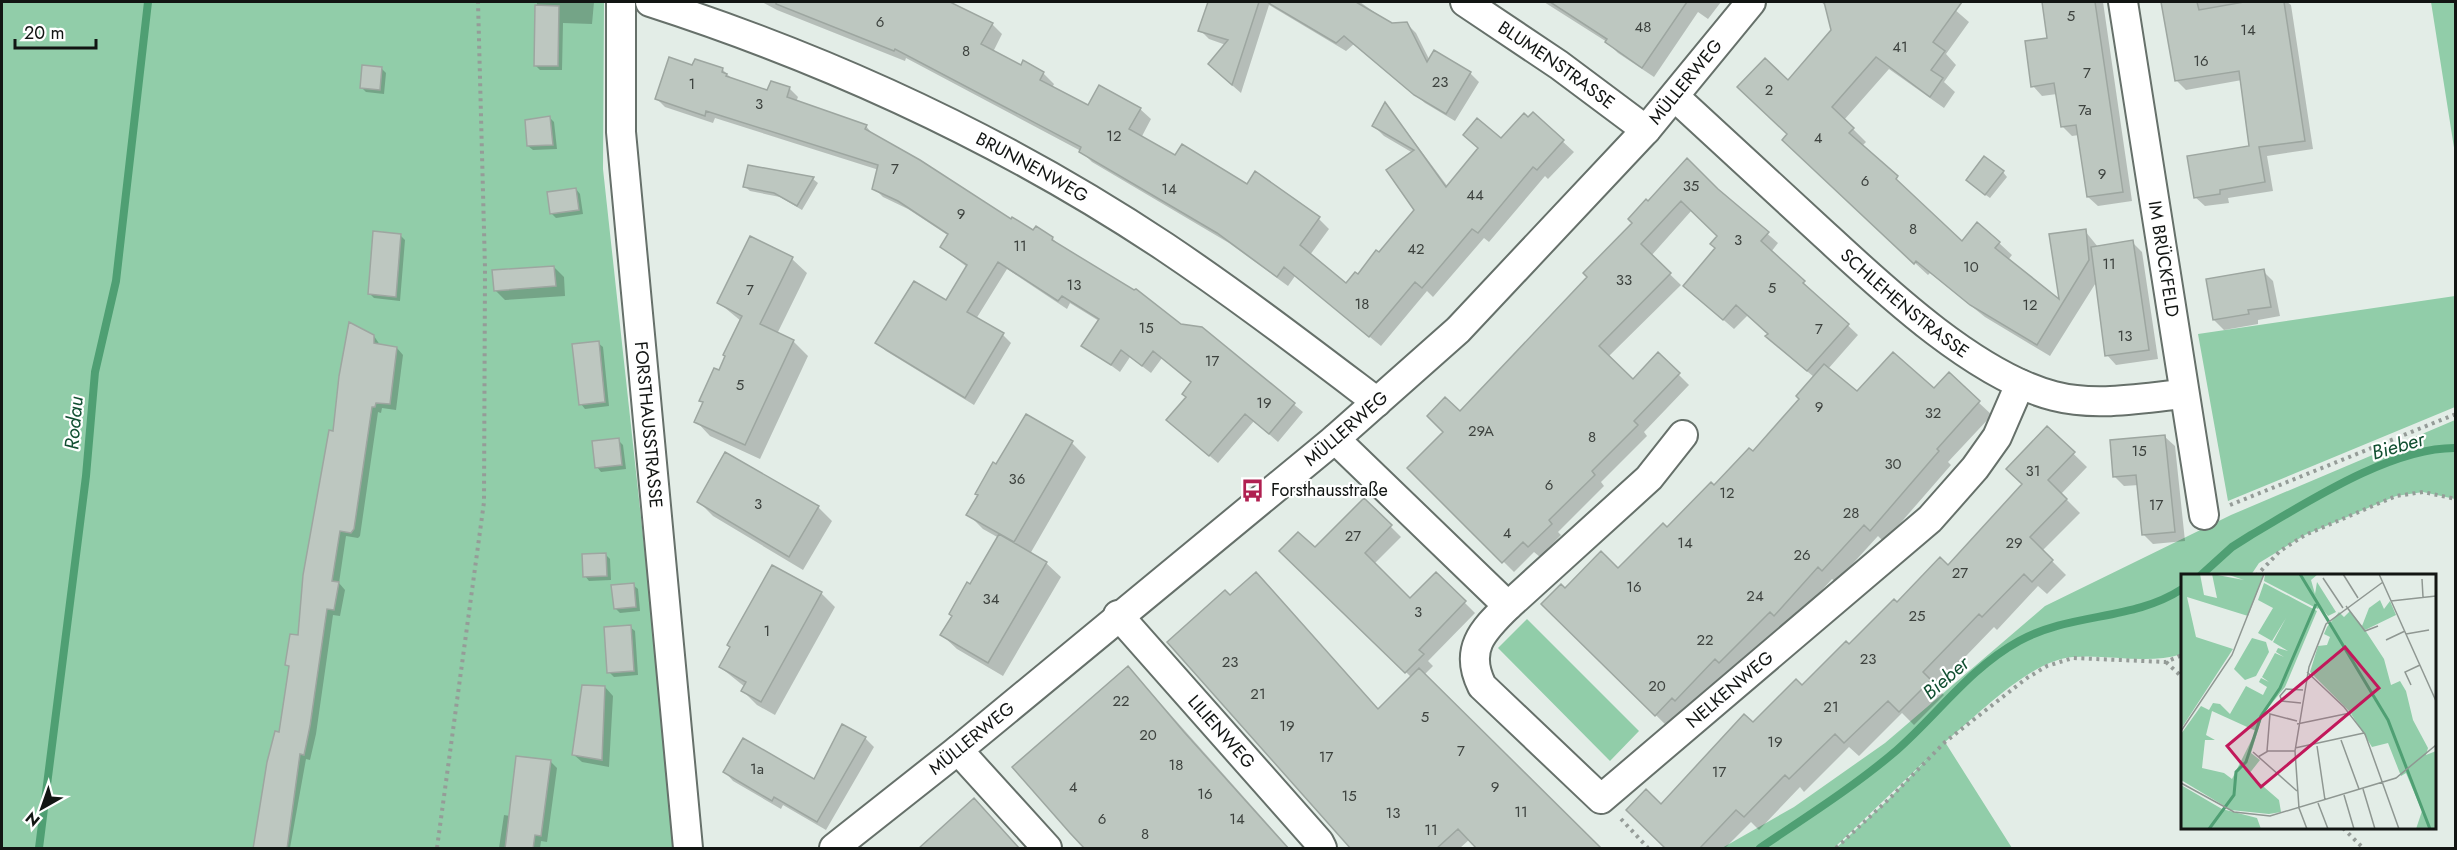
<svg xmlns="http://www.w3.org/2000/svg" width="2457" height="850" font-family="Jost,sans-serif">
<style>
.green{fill:#91cda9}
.shadow{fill:#0003}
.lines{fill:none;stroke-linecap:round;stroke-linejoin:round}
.stream{stroke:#4f9f73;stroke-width:8}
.building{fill:#bdc7c0;stroke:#9da6a0;stroke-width:1.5}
.minor-casing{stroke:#66706a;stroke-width:32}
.path{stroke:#959c98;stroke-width:4;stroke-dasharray:3 4.5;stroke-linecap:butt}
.minor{stroke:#fff;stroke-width:28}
.labels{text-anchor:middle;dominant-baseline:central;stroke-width:4.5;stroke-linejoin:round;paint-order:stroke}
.number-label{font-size:15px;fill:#3d423e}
.street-label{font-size:18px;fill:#121513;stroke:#fff}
.poi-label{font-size:18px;fill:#121513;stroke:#fff;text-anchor:start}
.water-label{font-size:20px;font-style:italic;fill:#125032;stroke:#fff}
.inset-river{fill:none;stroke:#4f9f73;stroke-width:3}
.inset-road{fill:none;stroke:#8f9792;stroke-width:1.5}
.view{fill:#c2185b;fill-opacity:0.15;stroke:#c2185b;stroke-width:3}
.inset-edge{fill:none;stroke:#121513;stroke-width:3}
</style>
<rect width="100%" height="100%" fill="#e3ede7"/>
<path class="green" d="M2 2H604L603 169 677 848H2Z
M2431 2H2455V154Z
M2455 296V407L2228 501 2198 334Z
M2455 420V499L2423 492 2396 496 2305 535 2259 563 2251 575 2182 576V654C2147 665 2110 654 2073 657 2030 660 1978 715 1945 742L2012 848H1836L1889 799 1927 759 1834 848H1722L1794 807 1885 743 2045 606 2231 515Z
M1527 619 1639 731 1610 761 1498 648Z"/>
<path class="shadow" d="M537 2H594L592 24 563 23 562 70H540L535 65Z
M762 2H947L992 24 1002 34 993 52 1022 67 1043 73 1054 84 1052 88 1088 107 1140 109 1151 119 1141 138 1176 157 1319 219 1329 229 1310 255 1346 285 1379 254 1416 210 1413 153 1384 136 1374 126 1386 104 1448 187 1479 149 1465 135 1501 140 1533 114 1574 152 1548 179 1545 176 1489 242 1484 238 1433 297 1427 291 1381 346 1295 276 1288 286 1229 243 1092 162 1081 151 906 58 905 61 777 10Z
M1209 2H1360L1391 24H1407L1416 33 1430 61 1470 73 1479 82 1455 121 1425 103 1354 44 1346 51 1269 5 1241 93 1218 73 1226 45 1209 39 1200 30Z
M1544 2H1721L1708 19 1698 12 1654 77 1618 53 1607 42Z
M1821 2H1946L1969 22 1946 54 1956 65 1944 82 1955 92 1944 108 1889 69 1844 120 1866 142 1862 146 1962 244 1999 243 2012 255 2008 260 2061 303 2085 231 2098 247 2132 242 2142 252 2158 359 2116 365 2107 355 2097 281 2050 356 1985 317 1930 273 1928 275 1833 187 1789 135V82L1833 31 1827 7Z
M2043 2H2103L2132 201 2098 206 2088 197 2079 135 2072 136 2063 127 2057 94 2042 96 2033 86 2049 39Z
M2163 2H2287L2291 5 2313 149 2267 156 2273 191 2228 198 2229 203 2205 206 2195 197 2251 147 2242 80 2186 90 2177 81Z
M693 67 722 69 731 78 768 92 771 83 790 89 798 97 796 102 866 126 874 136 1011 221 1052 238 1061 247 1180 325 1202 328 1303 412 1278 442 1254 421 1218 463 1177 428 1193 383 1162 358 1151 373 1130 357 1120 372 1083 345 1099 321 1070 303 1067 309 1007 269 976 319 1003 335 1011 343 974 405 886 351 877 343 946 302 967 267 941 247 949 236 908 209 883 197 874 188 879 170 715 118 713 123 665 107 657 99Z
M382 69 386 73 384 94 366 92 361 87Z
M550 118 554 122 557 149 533 150 528 146Z
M749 166 813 179 818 183 802 210 780 197 750 191 745 187Z
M2003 172 2007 177 1990 198 1972 185Z
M576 189 580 194 583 214 556 218 551 213Z
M1717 190 1778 243 1771 252 1858 335 1828 369 1857 394 1934 390 1949 375 1992 415 1948 462 1951 465 1884 542 1878 536 1836 582 1832 579 1787 628 1783 624 1732 675 1728 671 1689 712 1669 728 1543 604 1565 590 1618 570 1753 453 1801 399 1814 377 1778 347 1769 334 1748 315 1734 329 1696 296 1716 249 1719 236 1692 210 1651 256 1681 285 1608 357 1633 381 1658 354 1689 385 1644 432 1647 436 1601 482 1604 486 1558 532 1561 535 1540 557 1534 552 1514 572 1409 468 1589 277 1634 223 1646 201Z
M400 235 405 240 400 301 374 298 370 294Z
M792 259 807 273 777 334 793 341 808 356 760 459 710 436 696 421 704 403 701 400 720 372 741 321 719 303Z
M554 267 564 277 565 296 505 300 495 290Z
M2263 271 2273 281 2280 316 2258 320V324L2224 330 2214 320Z
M374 336 380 345 397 348 403 355 396 410 382 408 381 413 378 412 360 536 358 538 346 536 339 583 345 590 340 616 333 615 316 734 310 760 306 759 290 848H254L280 734 290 668 287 665 299 637 334 432Z
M598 343 603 347 609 406 585 409 581 404Z
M2047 428 2087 467 2061 494 2080 513 2042 551 2066 575 2047 594 2038 586 1997 630 1994 627 1936 687 1944 695 1914 725 1902 713 1859 756 1849 747 1804 792 1800 787 1759 830 1751 822 1725 848H1668L1661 807 1753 724 1802 687 1898 604 1948 567 2024 484Z
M2165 437 2175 446 2185 541 2153 544 2143 534 2139 485 2124 486 2114 476Z
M618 440 623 445 626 469 601 472 597 467Z
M1072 443 1086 457 1030 554 1046 563 1061 577 1003 676 957 649 942 635 999 538 983 529 968 514 996 466Z
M1364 500 1401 537 1374 564 1410 600 1436 574 1475 613 1428 661 1433 666 1424 675 1470 839 1460 848H1353L1379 711 1411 677 1281 551 1315 549Z
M699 502 818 507 832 521 803 570 713 516Z
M606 555 610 559 611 580 589 581 585 576Z
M633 585 638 589 640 611 620 613 615 608Z
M821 593 835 607 775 715 757 705 743 691 745 687 720 667Z
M630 627 635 631 638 675 614 677 609 672Z
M1138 678 1289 848H1087Z
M605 687 613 696 609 767 582 762 573 754Z
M865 738 874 747 826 830 783 805 781 809 733 781 725 772 815 781Z
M518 758 551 762 557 768 547 842 541 841 540 848H499L504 815 510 816Z"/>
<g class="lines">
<path class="stream" d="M2200 576 2232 547 2251 535C2306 503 2391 447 2456 448
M39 848 86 476 95 372 116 281 148 2
M1760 848C1806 817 1855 786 1897 750 1938 714 1970 668 2019 641 2072 612 2133 621 2182 589"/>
</g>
<path class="building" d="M776 2H950L993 23 981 44 1021 65 1023 60 1044 72 1040 80 1088 105 1099 85 1141 108 1129 129 1175 155 1182 144 1247 184 1255 171 1320 217 1300 245 1346 283 1355 272 1358 274 1376 250 1379 252 1414 210 1386 170 1414 150 1372 126 1385 102 1446 187 1478 148 1463 135 1477 118 1501 138 1524 113 1528 117 1533 112 1564 140 1537 170 1533 167 1478 233 1472 229 1422 288 1415 282 1369 337 1284 267 1277 277 1217 233 1079 152 1081 147 895 49 894 51 776 4Z
M1208 2H1259L1232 85 1208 64 1228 40 1198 31Z
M1267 2H1356L1392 23 1407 22 1427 62 1434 50 1471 72 1446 114 1414 95 1344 36 1336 43Z
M1550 2H1687L1642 68 1605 42 1607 39Z
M1824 2H1962L1933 42 1945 51 1931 70 1943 78 1930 97 1876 57 1832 107 1854 128 1849 133 1898 176 1896 179 1962 241 1977 222 2000 242 1995 248 2059 299 2049 234 2086 229 2089 260 2037 345 1970 305 1916 261 1914 264 1782 140 1787 134 1737 87 1765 58 1788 80 1831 30Z
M2042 2H2095L2123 192 2087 197 2076 125 2061 127 2054 83 2031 87 2025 41 2047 38Z
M2161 2H2197L2199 10 2244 2H2284L2305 141 2259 147 2265 182 2220 190V194L2194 198 2187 156 2249 146 2239 71 2175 81Z
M535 5 559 6 558 66H534Z
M669 57 692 65 695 59 723 68 722 72 727 74 726 76 767 90 771 81 790 87 787 97 867 125 865 129 920 160 1011 219 1012 217 1033 230 1036 226 1053 237 1052 240 1134 290 1136 289 1181 324 1202 327 1295 403 1269 434 1245 414 1209 456 1166 420 1186 397 1182 394 1191 382 1153 351 1142 366 1121 350 1111 365 1081 346 1099 319 1062 296 1058 301 998 262 967 312 1004 333 965 398 875 343 914 281 946 300 967 265 940 247 948 234 898 201 872 189 878 165 706 111 705 116 655 99Z
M362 65 382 67 380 90 360 88Z
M550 116 553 145 527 146 525 120Z
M1984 156 2004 171 1985 195 1966 180Z
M1687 158 1718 189 1769 232 1761 241 1805 281 1803 283 1849 324 1807 371 1765 336 1768 334 1736 305 1723 320 1683 286 1715 248 1710 244 1717 236 1681 201 1641 244 1671 273 1599 346 1633 379 1658 352 1680 373 1634 421 1638 425 1592 471 1595 475 1549 520 1552 524 1528 547 1523 542 1502 563 1407 468 1443 432 1427 416 1445 397 1460 411 1587 277 1583 273 1632 223 1628 219 1646 199 1648 201Z
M748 165 814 177 797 206 774 193 743 187Z
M576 188 579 210 550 214 547 192Z
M373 231 401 234 396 297 368 294Z
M750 236 793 257 760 324 794 340 745 445 694 422 703 402 699 401 714 368 719 370 725 356 723 355 742 316 717 303Z
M2133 240 2149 350 2105 356 2091 247Z
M554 266 556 286 494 291 492 270Z
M2264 269 2271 307 2248 310 2249 314 2213 320 2206 279Z
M349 322 374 335V343L397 347 390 404 376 403 375 407H372L354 529 351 533 340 531 332 581 339 582 334 610 327 609 310 726 304 755 300 754 287 849H253L267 762 275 731 279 732 289 666 285 665 290 634 298 635 303 575 329 430 333 431 339 376Z
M599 341 605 402 579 405 572 344Z
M1893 352 1934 388 1949 372 1980 401 1937 449 1939 451 1870 531 1864 525 1822 571 1818 567 1774 616 1770 612 1719 663 1715 659 1675 701 1672 698 1655 716 1541 604 1561 584 1565 588 1601 551 1618 568 1663 523 1667 527 1711 482 1714 485 1749 448 1753 451 1799 399 1796 396 1824 364 1857 391Z
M1026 414 1073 441 1014 542 966 515 978 495 975 494 993 462 996 464Z
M2047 426 2075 452 2048 480 2067 499 2030 537 2053 560 2032 582 2024 574 1982 617 1979 614 1923 672 1931 680 1899 712 1888 701 1844 743 1835 734 1789 779 1785 775 1744 817 1736 810 1699 849H1666L1626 810 1646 789 1661 804 1744 714 1753 722 1796 679 1802 685 1846 641 1849 644 1894 599 1897 602 1940 557 1948 565 2022 484 2006 469Z
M2165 435 2175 532 2142 535 2136 475 2113 477 2110 440Z
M619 438 622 465 595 468 592 441Z
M725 452 819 506 789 557 697 502Z
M1364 498 1392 525 1365 553 1410 598 1436 572 1466 601 1419 650 1424 654 1405 673 1279 551 1298 532 1315 547Z
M999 534 1047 562 988 663 940 635 952 616 949 614 967 582 970 584Z
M606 553 607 576 583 577 582 554Z
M772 565 822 592 761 702 741 691 746 682 719 667 730 647 727 645Z
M1256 572 1378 709 1419 668 1602 849H1477L1458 829 1436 849H1351L1167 642 1225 590 1230 595Z
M634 583 636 607 614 609 611 585Z
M631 625 634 671 607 673 604 627Z
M1128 666 1184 732 1289 849H1085L1070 833 1012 767Z
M582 685 605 686 602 760 572 755Z
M842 724 866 737 817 822 774 797 772 801 723 772 743 738 814 779Z
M516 756 551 760 541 836 535 835 533 849H505Z
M974 798 1020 849H918Z"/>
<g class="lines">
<defs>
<g id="minor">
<path id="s1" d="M621 2V132L688 848"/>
<path id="s2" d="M650 2C830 60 1007 142 1165 247 1238 296 1307 349 1377 402"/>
<path id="s3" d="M1465 2 1559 65 1646 130"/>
<path id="s4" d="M2123 2 2204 515"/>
<path id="s5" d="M1675 97C1722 140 1768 183 1815 226 1877 283 1972 375 2054 396 2096 407 2141 398 2184 394"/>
<path id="s6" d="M1335 439 1508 606C1482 631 1464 650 1482 686L1601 799 1930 519 1975 468 1997 437 2020 384"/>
<path d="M1508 606 1649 478 1683 435"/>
<path id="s7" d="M1118 615 1319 842 1322 848"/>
<path d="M958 750 1047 848"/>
<path id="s8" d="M834 848 958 750 1335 439 1458 330 1646 130 1751 2"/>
</g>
</defs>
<use href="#minor" class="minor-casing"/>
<path class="path" d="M2230 505 2456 414
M2256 576 2280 551 2305 535 2396 496 2423 492 2456 499
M2166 662 2182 677
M1621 819 1648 848
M2343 828 2363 848
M437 848 484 502 485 268 478 2
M1836 848 1889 799 1945 742 2027 678 2047 666 2073 658 2166 662 2182 655"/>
<use href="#minor" class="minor"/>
</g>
<defs>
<symbol id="bus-bare" viewBox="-9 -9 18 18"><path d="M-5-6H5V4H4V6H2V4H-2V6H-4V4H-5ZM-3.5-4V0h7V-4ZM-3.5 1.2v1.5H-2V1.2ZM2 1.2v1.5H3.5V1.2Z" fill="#b02051" stroke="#fff" stroke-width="2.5" paint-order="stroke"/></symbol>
</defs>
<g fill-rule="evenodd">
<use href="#bus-bare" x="1236" y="474" width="33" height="33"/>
</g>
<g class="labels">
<g class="number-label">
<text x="2071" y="16">5</text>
<text x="880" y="22">6</text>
<text x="1643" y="27">48</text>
<text x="2248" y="30">14</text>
<text x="1900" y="47">41</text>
<text x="966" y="51">8</text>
<text x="2201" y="61">16</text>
<text x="2087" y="73">7</text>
<text x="1440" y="82">23</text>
<text x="692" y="84">1</text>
<text x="1769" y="90">2</text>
<text x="759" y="104">3</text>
<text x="2085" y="110">7a</text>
<text x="1114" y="136">12</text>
<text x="1818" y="138">4</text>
<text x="895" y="169">7</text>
<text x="2102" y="174">9</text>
<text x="1865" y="181">6</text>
<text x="1691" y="186">35</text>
<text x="1169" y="189">14</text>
<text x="1475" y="195">44</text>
<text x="961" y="214">9</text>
<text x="1913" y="229">8</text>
<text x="1738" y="240">3</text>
<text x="1020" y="246">11</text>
<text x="1416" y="249">42</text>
<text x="2109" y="264">11</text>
<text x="1971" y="267">10</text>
<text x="1624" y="280">33</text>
<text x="1074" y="285">13</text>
<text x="1772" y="288">5</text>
<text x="750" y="290">7</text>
<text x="1362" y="304">18</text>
<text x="2030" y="305">12</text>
<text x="1146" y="328">15</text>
<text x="1819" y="329">7</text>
<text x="2125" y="336">13</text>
<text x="1212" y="361">17</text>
<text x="740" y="385">5</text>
<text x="1264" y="403">19</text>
<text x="1819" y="407">9</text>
<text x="1933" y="413">32</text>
<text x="1481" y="431">29A</text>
<text x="1592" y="437">8</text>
<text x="2139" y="451">15</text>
<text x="1893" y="464">30</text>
<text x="2033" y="471">31</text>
<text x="1017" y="479">36</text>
<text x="1549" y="485">6</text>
<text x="1727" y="493">12</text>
<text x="758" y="504">3</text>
<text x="2156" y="505">17</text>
<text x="1851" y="513">28</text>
<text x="1507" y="533">4</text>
<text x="1353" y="536">27</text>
<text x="1685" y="543">14</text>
<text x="2014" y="543">29</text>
<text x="1802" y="555">26</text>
<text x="1960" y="573">27</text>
<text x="1634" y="587">16</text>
<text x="1755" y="596">24</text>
<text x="991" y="599">34</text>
<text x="1418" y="612">3</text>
<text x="1917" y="616">25</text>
<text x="767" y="631">1</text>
<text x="1705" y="640">22</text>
<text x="1868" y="659">23</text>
<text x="1230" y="662">23</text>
<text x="1657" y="686">20</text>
<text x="1258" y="694">21</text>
<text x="1121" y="701">22</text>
<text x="1831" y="707">21</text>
<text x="1425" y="717">5</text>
<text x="1287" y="726">19</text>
<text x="1148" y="735">20</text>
<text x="1775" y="742">19</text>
<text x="1461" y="751">7</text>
<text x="1326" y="757">17</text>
<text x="1176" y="765">18</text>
<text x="757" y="769">1a</text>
<text x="1719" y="772">17</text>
<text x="1073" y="787">4</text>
<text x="1495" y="787">9</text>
<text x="1205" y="794">16</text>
<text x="1349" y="796">15</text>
<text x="1521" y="812">11</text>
<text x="1393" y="813">13</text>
<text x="1102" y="819">6</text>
<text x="1237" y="819">14</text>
<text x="1431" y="830">11</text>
<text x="1145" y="834">8</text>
</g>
<g class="street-label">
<text stroke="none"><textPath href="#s3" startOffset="111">BLUMENSTRASSE</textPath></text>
<text stroke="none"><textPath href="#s8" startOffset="1148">MÜLLERWEG</textPath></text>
<text stroke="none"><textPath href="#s2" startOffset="417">BRUNNENWEG</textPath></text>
<text stroke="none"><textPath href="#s4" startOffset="260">IM BRÜCKFELD</textPath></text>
<text stroke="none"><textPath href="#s5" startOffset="309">SCHLEHENSTRASSE</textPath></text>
<text stroke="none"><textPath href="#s1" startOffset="424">FORSTHAUSSTRASSE</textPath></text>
<text stroke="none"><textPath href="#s8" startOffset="662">MÜLLERWEG</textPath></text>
<text stroke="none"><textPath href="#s6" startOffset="666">NELKENWEG</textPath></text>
<text stroke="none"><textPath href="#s7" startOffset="156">LILIENWEG</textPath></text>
<text stroke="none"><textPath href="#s8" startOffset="176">MÜLLERWEG</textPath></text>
</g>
<g class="poi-label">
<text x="1271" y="490">Forsthausstraße</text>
</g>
<g class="water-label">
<text transform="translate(74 423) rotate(-85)">Rodau</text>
<text transform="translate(2398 446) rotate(-16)">Bieber</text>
<text transform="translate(1946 678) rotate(-41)">Bieber</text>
</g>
</g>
<g transform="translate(2181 574)">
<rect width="255" height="255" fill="#e3ede7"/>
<path d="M0 0H19L23 21 36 24 31 0 63 6 45 0H83L67 42 6 23 15 63 52 75 0 155ZM84 0H137L130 6 134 20 136 8 155 38 147 42 139 32 137 35 83 7ZM83 9 136 37 104 113 82 140 70 179 79 186 68 200 98 226 100 238 88 240 50 236 0 206V160L20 132 28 136 32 129 39 130 49 140 65 112 82 121 86 113 78 108 80 104 88 108 81 103 94 79 103 83 95 78 97 74 107 77 92 68 105 44 91 67 77 59 92 34 77 26ZM31 137 75 157 51 205 43 199 21 194 24 166H34L25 161ZM199 26 203 35 209 27 215 41 184 56 203 85 210 111 219 107 225 117 232 146 247 174 245 181 255 177V255H235L241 237 225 199 220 202 207 169 191 173 169 138 129 98 137 72 146 71 149 63 143 60 146 53 158 38 163 43 169 37 181 52 188 34ZM71 64 85 68 88 78 75 102 64 106 53 95ZM0 211 41 235 76 244 80 255H0Z" fill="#91cda9" fill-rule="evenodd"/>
<path class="inset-river" d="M119 0 207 146 249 255M28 255 53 221 55 198 65 188 80 142 99 114 135 30"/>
<path class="inset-road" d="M162 0 177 24M198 0 255 127M142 4 162 34M241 5 242 23M210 27 255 22M165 32 184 57 197 52M225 60 248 56M205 66 224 57M126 98 163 133 184 160 218 255M230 111 224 98 239 91M120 129 101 127 99 122 105 115 122 116M116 150 169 139M0 157 51 81 83 0M160 166 178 215M136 172 144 226M114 174 183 159M86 177 89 140 116 147M72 178 116 217M77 183 87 177H114M0 209 53 238 89 242 215 204 255 171M182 215 194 255M163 221 173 255M137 229 147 255M126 255 118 234 114 177 128 93 145 50 202 8"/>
<path class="view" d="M164 73 198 114 80 213 46 172Z"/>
<rect width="255" height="255" class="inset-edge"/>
</g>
<rect width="2457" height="850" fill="none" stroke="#121513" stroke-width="6"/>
<g transform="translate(42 808) rotate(220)" stroke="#ffffff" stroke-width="4.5" paint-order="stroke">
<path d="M0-4.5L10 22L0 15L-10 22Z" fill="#121513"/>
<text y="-9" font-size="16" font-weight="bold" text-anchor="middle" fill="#121513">N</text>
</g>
<path d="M15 39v9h81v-9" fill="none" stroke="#121513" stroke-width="3"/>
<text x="24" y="39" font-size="18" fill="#121513" stroke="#ffffff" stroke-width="4.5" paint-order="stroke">20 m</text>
</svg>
